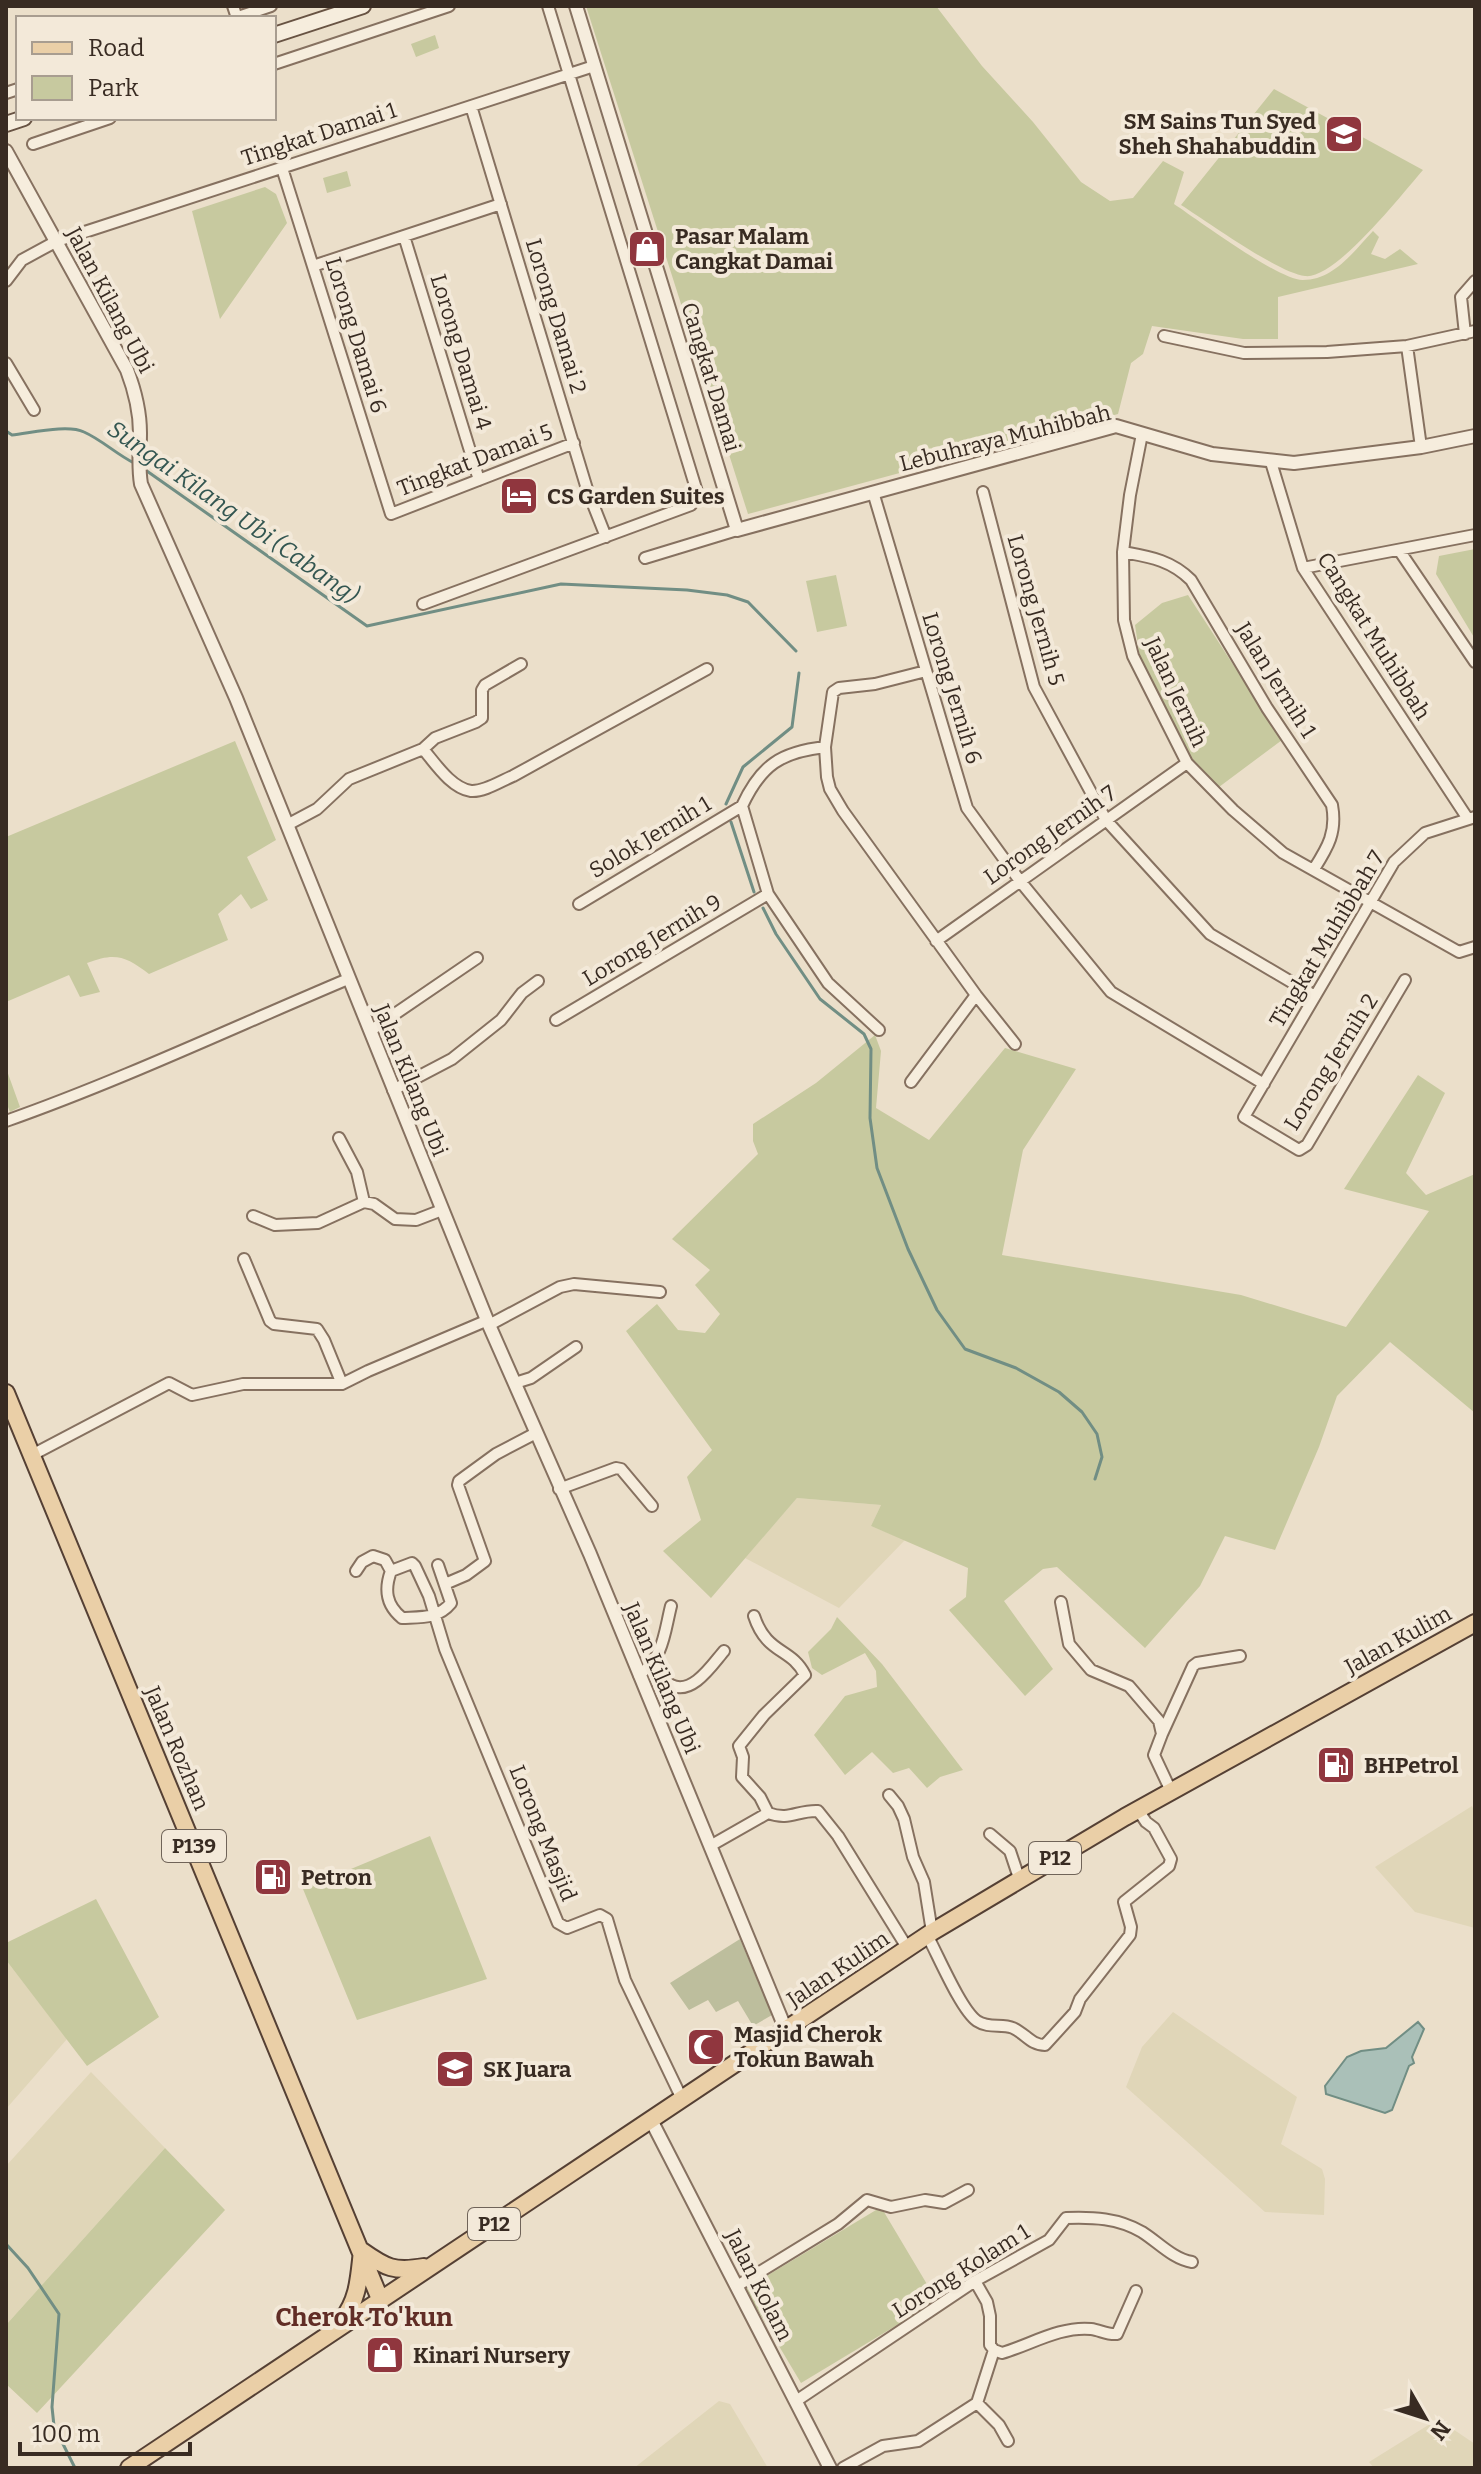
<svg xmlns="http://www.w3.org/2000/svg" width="1481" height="2474" font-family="Bitter,serif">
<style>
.farmland{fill:#e0d6b8}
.green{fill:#c7c99f}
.cemetery{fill:#bdbe9d}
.water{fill:#aac0b8;stroke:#718e84;stroke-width:2}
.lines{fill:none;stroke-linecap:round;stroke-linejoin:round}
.stream{stroke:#718e84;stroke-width:3}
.minor-casing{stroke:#867160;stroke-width:14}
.tertiary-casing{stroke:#867160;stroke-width:16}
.secondary-casing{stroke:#685343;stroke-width:18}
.primary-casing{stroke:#554034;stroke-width:20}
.minor{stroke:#f6eddd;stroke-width:10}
.tertiary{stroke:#f6eddd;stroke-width:12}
.secondary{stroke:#f6eddd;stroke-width:14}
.primary{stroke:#eacfa7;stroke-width:16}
.labels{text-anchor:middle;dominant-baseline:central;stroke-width:8;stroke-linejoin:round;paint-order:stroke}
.shield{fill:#f3e9d9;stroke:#706459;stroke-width:2}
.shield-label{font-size:20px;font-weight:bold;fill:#382b22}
.poi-label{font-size:22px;font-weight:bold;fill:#382b22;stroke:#f3e9d9;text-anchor:start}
.street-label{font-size:22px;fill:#382b22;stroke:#f3e9d9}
.water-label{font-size:24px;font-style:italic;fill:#335651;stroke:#f3e9d9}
.quarter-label{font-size:26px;font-weight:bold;fill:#612d26;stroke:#f3e9d9}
</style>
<rect width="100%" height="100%" fill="#ebdfca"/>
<path class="farmland" d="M797 1498 881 1505 871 1526 905 1540 839 1608 745 1558Z
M1472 1806 1475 1813V1928L1415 1912 1375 1867Z
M6 1960 67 2039 6 2109Z
M1173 2012 1297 2097 1281 2144 1322 2169 1325 2179 1324 2215 1265 2212 1126 2087 1142 2047Z
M91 2072 165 2148 6 2325V2166Z
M719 2401 730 2404 768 2468H634Z
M1438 2419 1475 2444V2468H1374L1369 2462Z"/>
<path class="green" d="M586 6H936L982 66 1033 122 1081 182 1110 201 1133 198 1163 161 1184 172 1174 204C1198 220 1280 281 1303 280 1334 280 1354 251 1373 231L1379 237 1371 254 1385 259 1400 249 1418 264 1278 297V339H1243L1152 326 1143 354 1131 363 1118 414 748 514Z
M435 35 439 48 416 57 411 44Z
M1274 89 1423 170C1402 194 1335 280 1305 276 1278 273 1208 222 1181 205Z
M347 171 351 186 327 193 323 178Z
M265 187 276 194 287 223 220 319 192 211Z
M1475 549V639L1436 574 1439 556Z
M836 575 847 626 817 632 806 581Z
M1188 595 1282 740 1219 787 1194 762 1140 658 1135 625 1162 603Z
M235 741 276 840 247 857 268 900 251 909 241 894 218 914 228 940 149 974C126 956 115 952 87 963L100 992 80 997 69 975 6 1002V837Z
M875 1035 881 1051 876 1108 929 1140 1005 1048 1076 1069 1023 1150 1002 1255 1241 1295 1346 1327 1429 1211 1344 1189 1418 1075 1445 1093 1406 1173 1426 1195 1475 1174V1413L1390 1342 1337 1396 1319 1447 1275 1550 1225 1536 1200 1586 1145 1648 1057 1567 1043 1569 1004 1601 1053 1669 1025 1696 949 1610 966 1597 968 1568 871 1526 881 1505 797 1498 711 1598 663 1551 701 1520 687 1477 712 1450 626 1331 657 1304 678 1330 705 1333 720 1314 695 1285 710 1270 672 1239 758 1154 753 1141V1124L816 1083Z
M6 1068 20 1107 10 1112 6 1102Z
M837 1617 882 1664 963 1770 940 1777 927 1788 909 1768 893 1773 872 1752 845 1775 814 1735 845 1696 877 1687 876 1671 865 1653 822 1675 812 1668 808 1652 831 1629Z
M430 1836 487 1979 357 2020 303 1889Z
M96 1899 159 2017 87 2066 6 1960V1943Z
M165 2148 225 2210 37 2413 6 2384V2325Z
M881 2207 937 2301 801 2383 745 2289Z"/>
<path class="cemetery" d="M740 1939 772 2015 753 2026 738 2001 716 2012 708 2000 689 2010 670 1983Z"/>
<path class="water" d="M1418 2022 1424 2029 1412 2057 1414 2063 1409 2066 1392 2110 1385 2113 1326 2094 1325 2086 1347 2057 1361 2051 1386 2048Z"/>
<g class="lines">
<path class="stream" d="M6 431 12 435C31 433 68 424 84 432 102 440 116 454 134 463
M144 469 367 626 561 584 687 590 727 595 748 602 796 651
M726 804 743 767 792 727 799 673
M731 822 754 892
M763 908 776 934 820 999 864 1034 871 1049 870 1118 877 1168 908 1249 937 1310 965 1349 1016 1368 1059 1392 1082 1412 1097 1434 1102 1457 1095 1479
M6 2244 28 2268 59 2314 52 2407 54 2426 75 2468"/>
<defs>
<path id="minor" d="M233 6 237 18
M235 18 271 6
M274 64 449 6
M6 93 18 89
M471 106 587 489 606 537
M33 144 110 118
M282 168 391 514 574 443
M404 236 479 480
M313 266 501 204
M6 281 22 260 57 241 594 66
M1465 334 1461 297 1475 281
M1164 336 1244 353 1327 352 1407 346 1475 331
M1407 346 1421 447
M6 363 34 410
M1142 434 1130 495 1123 552 1124 620 1133 656 1187 763 1233 810 1283 853 1459 952 1475 947
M1271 462 1303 568 1468 819
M873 492 967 808 1020 881 1111 992 1264 1084
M983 492 1034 687 1106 820 1210 934 1315 996
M1399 550 1475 662
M1123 552C1150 557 1171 560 1191 580L1267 708 1332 805C1337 832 1328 847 1314 869
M645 558 737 530
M1303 568 1475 535
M423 604 691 505 698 495 548 6
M926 671 875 684 839 688 833 692 825 747 827 777 830 789 843 811 976 995 1015 1044
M825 747C781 752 761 765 742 806L768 894 828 983 879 1030
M423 749 435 738 476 722 482 718V690L485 685 521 664
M287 825 317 809 349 779 423 749C435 763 451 788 471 791 484 792 501 781 513 776L707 669
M579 904 742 806
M936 941 1187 763
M1405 980 1307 1145 1299 1150 1244 1117 1394 862 1425 833 1475 817
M556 1020 768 894
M370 1031 477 958
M911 1082 976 995
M393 1090 452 1059 501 1020 522 993 538 981
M6 1121C122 1080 234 1027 348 979
M339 1138 357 1172 364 1202
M253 1216 275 1225 318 1223 364 1202 374 1204 395 1219 416 1220 442 1210
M244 1259 270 1321 274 1324 317 1329 324 1340 342 1384
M489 1325 560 1287 574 1284 660 1292
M515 1383 531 1378 576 1347
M32 1455 169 1383 192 1395 243 1384H342L368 1371 488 1320
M559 1489 616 1468 621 1469 652 1506
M356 1571 362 1562 373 1556 385 1560 391 1571C384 1590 386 1605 402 1618 421 1617 438 1619 451 1603L438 1565
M391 1571 412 1563 415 1566 429 1596 445 1649 558 1923 567 1928 600 1915 607 1919 625 1980 682 2099
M445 1584 466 1575 485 1561 458 1485 459 1481 496 1454 536 1433
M1061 1602 1069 1644 1091 1670 1129 1686 1159 1721 1162 1734 1154 1755 1171 1791
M754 1616C767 1655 791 1647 805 1675L764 1715 739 1746 743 1757 742 1777 760 1797 768 1813
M651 1666C657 1672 664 1681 671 1685 692 1696 712 1665 724 1651
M639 1675C664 1657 664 1634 671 1606
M1162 1734 1193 1666 1197 1663 1240 1656
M889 1795 898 1806 904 1819 913 1857 924 1882 932 1932
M990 1834 1010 1851 1019 1878
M710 1846 768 1813C790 1821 797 1810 818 1811L838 1836 908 1949
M927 1935C938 1955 961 2010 977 2021 989 2029 1002 2023 1013 2028 1026 2034 1031 2045 1045 2045L1075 2012 1080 1999 1130 1935 1131 1927 1124 1902 1169 1866 1171 1859 1154 1828 1146 1822 1138 1810
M975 2281 987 2302 990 2316V2345L994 2350 1002 2353C1030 2345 1060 2326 1091 2329 1100 2330 1107 2335 1117 2334L1136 2291
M737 2286 838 2224 867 2200 891 2207 925 2200 944 2203 968 2190
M994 2350 977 2403 999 2425 1008 2441
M796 2401 975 2281 1049 2240 1066 2218C1093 2217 1118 2218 1142 2232 1158 2242 1173 2259 1192 2262
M843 2468 883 2446 918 2441 977 2403"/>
<path id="tertiary" d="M576 6 737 530 1116 426 1212 454 1294 463 1421 447 1475 436
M6 151 127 370C135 391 140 411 140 433 140 451 138 466 141 484L236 698 489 1325 590 1554 786 2030
M651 2120 830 2468"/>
<path id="secondary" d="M274 35 363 6
M6 124 24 118"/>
<path id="primary" d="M6 1393 380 2299
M342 2320C359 2299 359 2276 362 2251 386 2268 394 2272 424 2267
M129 2468 932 1932 1125 1817 1475 1623"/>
</defs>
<use href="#minor" class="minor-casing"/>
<use href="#tertiary" class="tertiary-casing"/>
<use href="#secondary" class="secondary-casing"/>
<use href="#primary" class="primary-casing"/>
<use href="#minor" class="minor"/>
<use href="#tertiary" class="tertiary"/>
<use href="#secondary" class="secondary"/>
<use href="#primary" class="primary"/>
</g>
<defs>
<symbol id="school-square" viewBox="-11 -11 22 22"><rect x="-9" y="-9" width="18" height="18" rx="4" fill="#90363e" stroke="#f3e9d9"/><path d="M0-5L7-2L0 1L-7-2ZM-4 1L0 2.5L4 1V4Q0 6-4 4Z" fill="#fff"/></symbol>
<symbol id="shop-square" viewBox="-11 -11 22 22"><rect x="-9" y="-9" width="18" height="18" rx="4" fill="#90363e" stroke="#f3e9d9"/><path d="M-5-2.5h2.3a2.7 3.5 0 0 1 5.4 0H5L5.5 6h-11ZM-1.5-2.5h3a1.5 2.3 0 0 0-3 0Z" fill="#fff"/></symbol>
<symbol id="hotel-square" viewBox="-11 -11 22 22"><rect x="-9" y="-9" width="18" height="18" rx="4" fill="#90363e" stroke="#f3e9d9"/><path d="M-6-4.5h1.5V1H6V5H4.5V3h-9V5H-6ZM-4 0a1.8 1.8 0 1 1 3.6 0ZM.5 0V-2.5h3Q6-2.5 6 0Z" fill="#fff"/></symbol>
<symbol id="fuel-square" viewBox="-11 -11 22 22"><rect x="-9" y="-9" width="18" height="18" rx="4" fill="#90363e" stroke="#f3e9d9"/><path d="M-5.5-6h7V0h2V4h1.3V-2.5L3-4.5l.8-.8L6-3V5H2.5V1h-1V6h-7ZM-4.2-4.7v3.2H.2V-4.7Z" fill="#fff"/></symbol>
<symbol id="mosque-square" viewBox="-11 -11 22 22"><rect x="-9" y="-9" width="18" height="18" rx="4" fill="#90363e" stroke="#f3e9d9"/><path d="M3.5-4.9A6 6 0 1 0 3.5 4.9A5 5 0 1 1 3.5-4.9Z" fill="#fff"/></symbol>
</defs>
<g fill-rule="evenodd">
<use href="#school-square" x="1322" y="112" width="44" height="44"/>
<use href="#shop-square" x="625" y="227" width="44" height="44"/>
<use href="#hotel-square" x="497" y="474" width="44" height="44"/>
<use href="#fuel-square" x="1314" y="1743" width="44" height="44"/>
<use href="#fuel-square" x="251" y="1855" width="44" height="44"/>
<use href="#mosque-square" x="684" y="2025" width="44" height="44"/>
<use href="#school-square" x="433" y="2047" width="44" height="44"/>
<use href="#shop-square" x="363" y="2333" width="44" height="44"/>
</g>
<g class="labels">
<g class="shield">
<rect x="162" y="1830" width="64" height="32" rx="6"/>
<rect x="1029" y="1842" width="52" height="32" rx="6"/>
<rect x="468" y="2208" width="52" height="32" rx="6"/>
</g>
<g class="shield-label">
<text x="194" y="1846">P139</text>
<text x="1055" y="1858">P12</text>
<text x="494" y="2224">P12</text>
</g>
<g class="poi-label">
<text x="1316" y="121" text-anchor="end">SM Sains Tun Syed<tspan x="1316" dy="25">Sheh Shahabuddin</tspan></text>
<text x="675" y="236">Pasar Malam<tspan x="675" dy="25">Cangkat Damai</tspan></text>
<text x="547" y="496">CS Garden Suites</text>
<text x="1364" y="1765">BHPetrol</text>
<text x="301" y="1877">Petron</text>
<text x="734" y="2034">Masjid Cherok<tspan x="734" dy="25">Tokun Bawah</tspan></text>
<text x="483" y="2069">SK Juara</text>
<text x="413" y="2355">Kinari Nursery</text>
</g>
<g class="street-label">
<text transform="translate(319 134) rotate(-18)">Tingkat Damai 1</text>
<text transform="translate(110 300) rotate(62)">Jalan Kilang Ubi</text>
<text transform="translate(556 316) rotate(73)">Lorong Damai 2</text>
<text transform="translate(356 335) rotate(73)">Lorong Damai 6</text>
<text transform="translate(461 352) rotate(73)">Lorong Damai 4</text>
<text transform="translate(711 377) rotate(73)">Cangkat Damai</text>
<text transform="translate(1005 438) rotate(-14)">Lebuhraya Muhibbah</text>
<text transform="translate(475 460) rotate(-21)">Tingkat Damai 5</text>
<text transform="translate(1036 610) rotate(74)">Lorong Jernih 5</text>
<text transform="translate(1374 636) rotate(58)">Cangkat Muhibbah</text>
<text transform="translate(1276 680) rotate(58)">Jalan Jernih 1</text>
<text transform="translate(952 688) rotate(73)">Lorong Jernih 6</text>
<text transform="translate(1176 692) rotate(65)">Jalan Jernih</text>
<text transform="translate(1050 835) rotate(-35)">Lorong Jernih 7</text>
<text transform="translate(650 837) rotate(-31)">Solok Jernih 1</text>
<text transform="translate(1327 939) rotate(-59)">Tingkat Muhibbah 7</text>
<text transform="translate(652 940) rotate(-31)">Lorong Jernih 9</text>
<text transform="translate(1331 1062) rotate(-58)">Lorong Jernih 2</text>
<text transform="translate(411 1080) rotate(68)">Jalan Kilang Ubi</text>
<text transform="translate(1398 1640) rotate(-29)">Jalan Kulim</text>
<text transform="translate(662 1678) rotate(67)">Jalan Kilang Ubi</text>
<text transform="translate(177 1748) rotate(67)">Jalan Rozhan</text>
<text transform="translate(543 1833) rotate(68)">Lorong Masjid</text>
<text transform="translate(838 1969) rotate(-34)">Jalan Kulim</text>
<text transform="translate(961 2271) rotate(-32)">Lorong Kolam 1</text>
<text transform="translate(759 2285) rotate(63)">Jalan Kolam</text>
</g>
<g class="water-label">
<text transform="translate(233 512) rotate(35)">Sungai Kilang Ubi (Cabang)</text>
</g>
<g class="quarter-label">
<text x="364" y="2317">Cherok To'kun</text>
</g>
</g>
<rect width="1481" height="2474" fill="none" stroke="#382b22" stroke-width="16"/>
<rect x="16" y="16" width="260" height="104" fill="#f3e9d9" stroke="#a89d90" stroke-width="2"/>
<rect x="32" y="42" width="40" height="12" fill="#eacfa7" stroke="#a89d90" stroke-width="2"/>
<text x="88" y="56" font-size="24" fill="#382b22">Road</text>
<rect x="32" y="76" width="40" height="24" fill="#c7c99f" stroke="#a89d90" stroke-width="2"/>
<text x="88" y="96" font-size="24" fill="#382b22">Park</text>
<g transform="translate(1425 2418) rotate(129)" stroke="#f3e9d9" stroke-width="6" paint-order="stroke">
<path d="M0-6L14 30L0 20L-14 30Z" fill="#382b22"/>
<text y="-12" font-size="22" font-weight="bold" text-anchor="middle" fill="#382b22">N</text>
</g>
<path d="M20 2442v12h170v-12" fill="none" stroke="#382b22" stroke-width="4"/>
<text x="32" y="2442" font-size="24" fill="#382b22" stroke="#f3e9d9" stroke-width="6" paint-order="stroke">100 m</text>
</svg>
